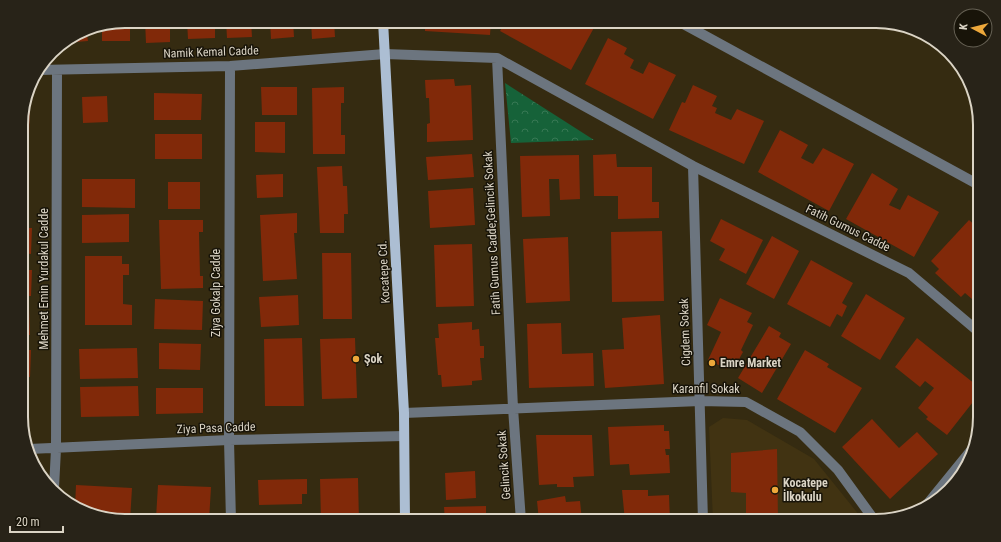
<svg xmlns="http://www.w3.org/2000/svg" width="1001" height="542" font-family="'Roboto Condensed',sans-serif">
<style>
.built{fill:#413312}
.park{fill:url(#park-crowns)}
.building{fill:#812909}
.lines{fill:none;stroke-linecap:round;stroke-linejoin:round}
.minor{stroke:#6c757f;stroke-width:10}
.major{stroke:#acbed3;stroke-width:10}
.poi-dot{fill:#eda83b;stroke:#181409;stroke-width:1.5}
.labels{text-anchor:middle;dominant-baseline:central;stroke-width:3;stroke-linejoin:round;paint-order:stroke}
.street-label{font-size:12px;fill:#dbd4c5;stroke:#181409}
.poi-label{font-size:12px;font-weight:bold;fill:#dbd4c5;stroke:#181409;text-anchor:start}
.rim{fill:none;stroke:#dbd4c5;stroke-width:2}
</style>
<defs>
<pattern id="park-crowns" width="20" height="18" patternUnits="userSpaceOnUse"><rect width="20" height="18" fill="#166239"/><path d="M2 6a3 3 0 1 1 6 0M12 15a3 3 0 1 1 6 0" fill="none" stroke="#377854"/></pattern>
</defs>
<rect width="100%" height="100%" fill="#352b11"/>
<path class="built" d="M723 418 747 420 814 459 864 521H713L709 427Z"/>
<path class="park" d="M505 83 594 140 511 143Z"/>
<path class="building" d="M125 21H130V41H102V26Z
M145 21H170V42L146 43Z
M187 21H215V38L188 39Z
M226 21H251L252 37 227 38Z
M270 21H293L294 37 271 39Z
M311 21H334L335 37 312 39Z
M425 21H491L490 35 425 31Z
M506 21H550L555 24 557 21H591L596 24 571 70 500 31Z
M86 29 88 41 63 43Z
M608 38 627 48 624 54 634 60 630 68 643 74 649 62 676 75 653 119 585 84Z
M454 79 455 86 471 85 473 140 427 142V124L430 123 429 98H426L425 80Z
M693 85 717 96 712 106 717 108 715 113 731 120 737 109 764 121 744 164 669 130 682 102 685 103Z
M261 87H297V115H262Z
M344 87V103H341V135H345V154H313L312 88Z
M154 93 202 94 201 120H154Z
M107 96 108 122 83 123 82 97Z
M25 103H30L28 167H21V118Z
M255 122H285V153L255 152Z
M780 130 808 145 801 158 813 164 823 148 854 164 829 211 758 172Z
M155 134H202V159H155Z
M472 154 474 177 428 180 426 157Z
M616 154 617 167H652V202H659V218L618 219V196H594L593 155Z
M579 155 580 199 560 200 559 179H549L550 216 522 217 520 156Z
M342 166 343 186H347L348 214H344V233H320L317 167Z
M872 173 898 189 889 205 900 210 908 195 939 212 914 257 846 219Z
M283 174V197L257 198 256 175Z
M82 179H135V208L82 207Z
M21 182H28L27 209H21Z
M168 182H200V209H168Z
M473 188 475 225 430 228 428 191Z
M297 213V233H294L297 279 263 281 260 215Z
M129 214V242L82 243V215Z
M721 219 763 240 746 274 719 260 725 249 710 241Z
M159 220H203V232H199L200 276H203V288L161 289Z
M969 220 979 229 980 290 972 299 965 293 961 297 935 273 939 269 931 261Z
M21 228H32L31 254 22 253Z
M662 231 664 301 612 302 611 232Z
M772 236 799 251 774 299 746 284Z
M568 237 570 301 526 303 523 239Z
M472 244 474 306 436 307 434 245Z
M322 253H351L352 319H323Z
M85 256H122V264H129V275H123V304L132 305V325H85Z
M811 260 853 283 842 303 847 306 842 317 837 314 830 327 787 304Z
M22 270H32L31 296H22Z
M866 294 905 318 880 360 841 336Z
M298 295 299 325 261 327 259 297Z
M720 298 752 313 747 322 753 325 741 350 743 352 738 361 732 358 727 369 708 360 721 332 707 325Z
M155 299 203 301 202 330 154 329Z
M22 308H29L30 335H22Z
M660 315 664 384 605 388 602 350 624 349 622 318Z
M472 322V330L479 329 480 346H484V358H480L482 380 472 381V385L442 387 441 375H438L435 338H439L438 324Z
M561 323 562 354 593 353 594 386 529 388 527 324Z
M769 326 781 333 779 337 791 344 762 393 738 378Z
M302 338 304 406H265L264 339Z
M355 338 357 398 322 399 320 339Z
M917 338 980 388V393L947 435 926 419 928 417 918 408 934 388 925 381 920 387 895 367Z
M159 343 201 344 200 370 159 369Z
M137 348 138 378 80 379 79 349Z
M22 350H31L30 377H22Z
M805 350 829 364 827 367 862 388 835 433 777 399Z
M22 380H28V411H22Z
M138 386 139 416 81 417 80 387Z
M156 388H203V413L156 414Z
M872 419 899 448 917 432 938 454 890 499 842 447Z
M664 425V431H669L670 449H665L666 455H669L670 473 630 475 629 464 610 465 608 427Z
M536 435H592L594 476 573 477 574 487H557V484L539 485Z
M777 449 778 521H746V493L731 492V453Z
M475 471 476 498 446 500 445 473Z
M358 478 359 521H321L320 479Z
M307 479V494H302V504L259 505 258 480Z
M76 485 132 488 130 521 112 518V515H99L79 510 75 507Z
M158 485 211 487 209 521 156 518Z
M622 490H648V496L669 495 670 521H625Z
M565 496 566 502 580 501 582 521H539L537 501Z
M486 506V521H445L444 507Z
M257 517H288V521H257Z"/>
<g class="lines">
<path class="minor" d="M678 21 979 185
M497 58 513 408 521 521
M230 66 229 440 231 521
M39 70 230 66 385 54 497 58 693 166 909 273 980 333
M693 166 703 521
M404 413 700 401 746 402 800 432 838 470 875 521
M29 449 229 440 404 436
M54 488 56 449 57 70
M925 507 973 448"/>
<path class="major" d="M383 21 404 413 405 521"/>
</g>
<g class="poi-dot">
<circle cx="356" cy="359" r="4"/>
<circle cx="712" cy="363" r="4"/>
<circle cx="775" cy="490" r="4"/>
</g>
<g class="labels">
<g class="street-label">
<text transform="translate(211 52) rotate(-2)">Namik Kemal Cadde</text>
<text transform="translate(848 228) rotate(26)">Fatih Gumus Cadde</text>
<text transform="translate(492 233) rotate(-93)">Fatih Gumus Cadde;Gelincik Sokak</text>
<text transform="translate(384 272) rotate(-93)">Kocatepe Cd.</text>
<text transform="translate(44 279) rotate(-90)">Mehmet Emin Yurdakul Cadde</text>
<text transform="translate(216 293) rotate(-90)">Ziya Gokalp Cadde</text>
<text transform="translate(685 332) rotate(-92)">Cigdem Sokak</text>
<text x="706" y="389">Karanfil Sokak</text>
<text transform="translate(216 428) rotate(-2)">Ziya Pasa Cadde</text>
<text transform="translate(504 465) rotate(-94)">Gelincik Sokak</text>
</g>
<g class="poi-label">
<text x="364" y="359">Şok</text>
<text x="720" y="363">Emre Market</text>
<text x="783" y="483">Kocatepe<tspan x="783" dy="14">İlkokulu</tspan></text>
</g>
</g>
<path d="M0 0H1001V542H0ZM125 28H876A97 97 0 0 1 973 125V417A97 97 0 0 1 876 514H125A97 97 0 0 1 28 417V125A97 97 0 0 1 125 28Z" fill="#282318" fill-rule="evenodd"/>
<path class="rim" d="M125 28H876A97 97 0 0 1 973 125V417A97 97 0 0 1 876 514H125A97 97 0 0 1 28 417V125A97 97 0 0 1 125 28Z"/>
<g transform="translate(973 28) rotate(277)"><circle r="19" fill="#181409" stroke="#666154"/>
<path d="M0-3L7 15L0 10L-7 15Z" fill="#eda83b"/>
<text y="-6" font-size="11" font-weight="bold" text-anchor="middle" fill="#dbd4c5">K</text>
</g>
<path d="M10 526v6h53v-6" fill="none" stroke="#dbd4c5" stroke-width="2"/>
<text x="16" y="526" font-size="12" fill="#dbd4c5" stroke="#181409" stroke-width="3" paint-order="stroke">20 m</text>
</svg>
